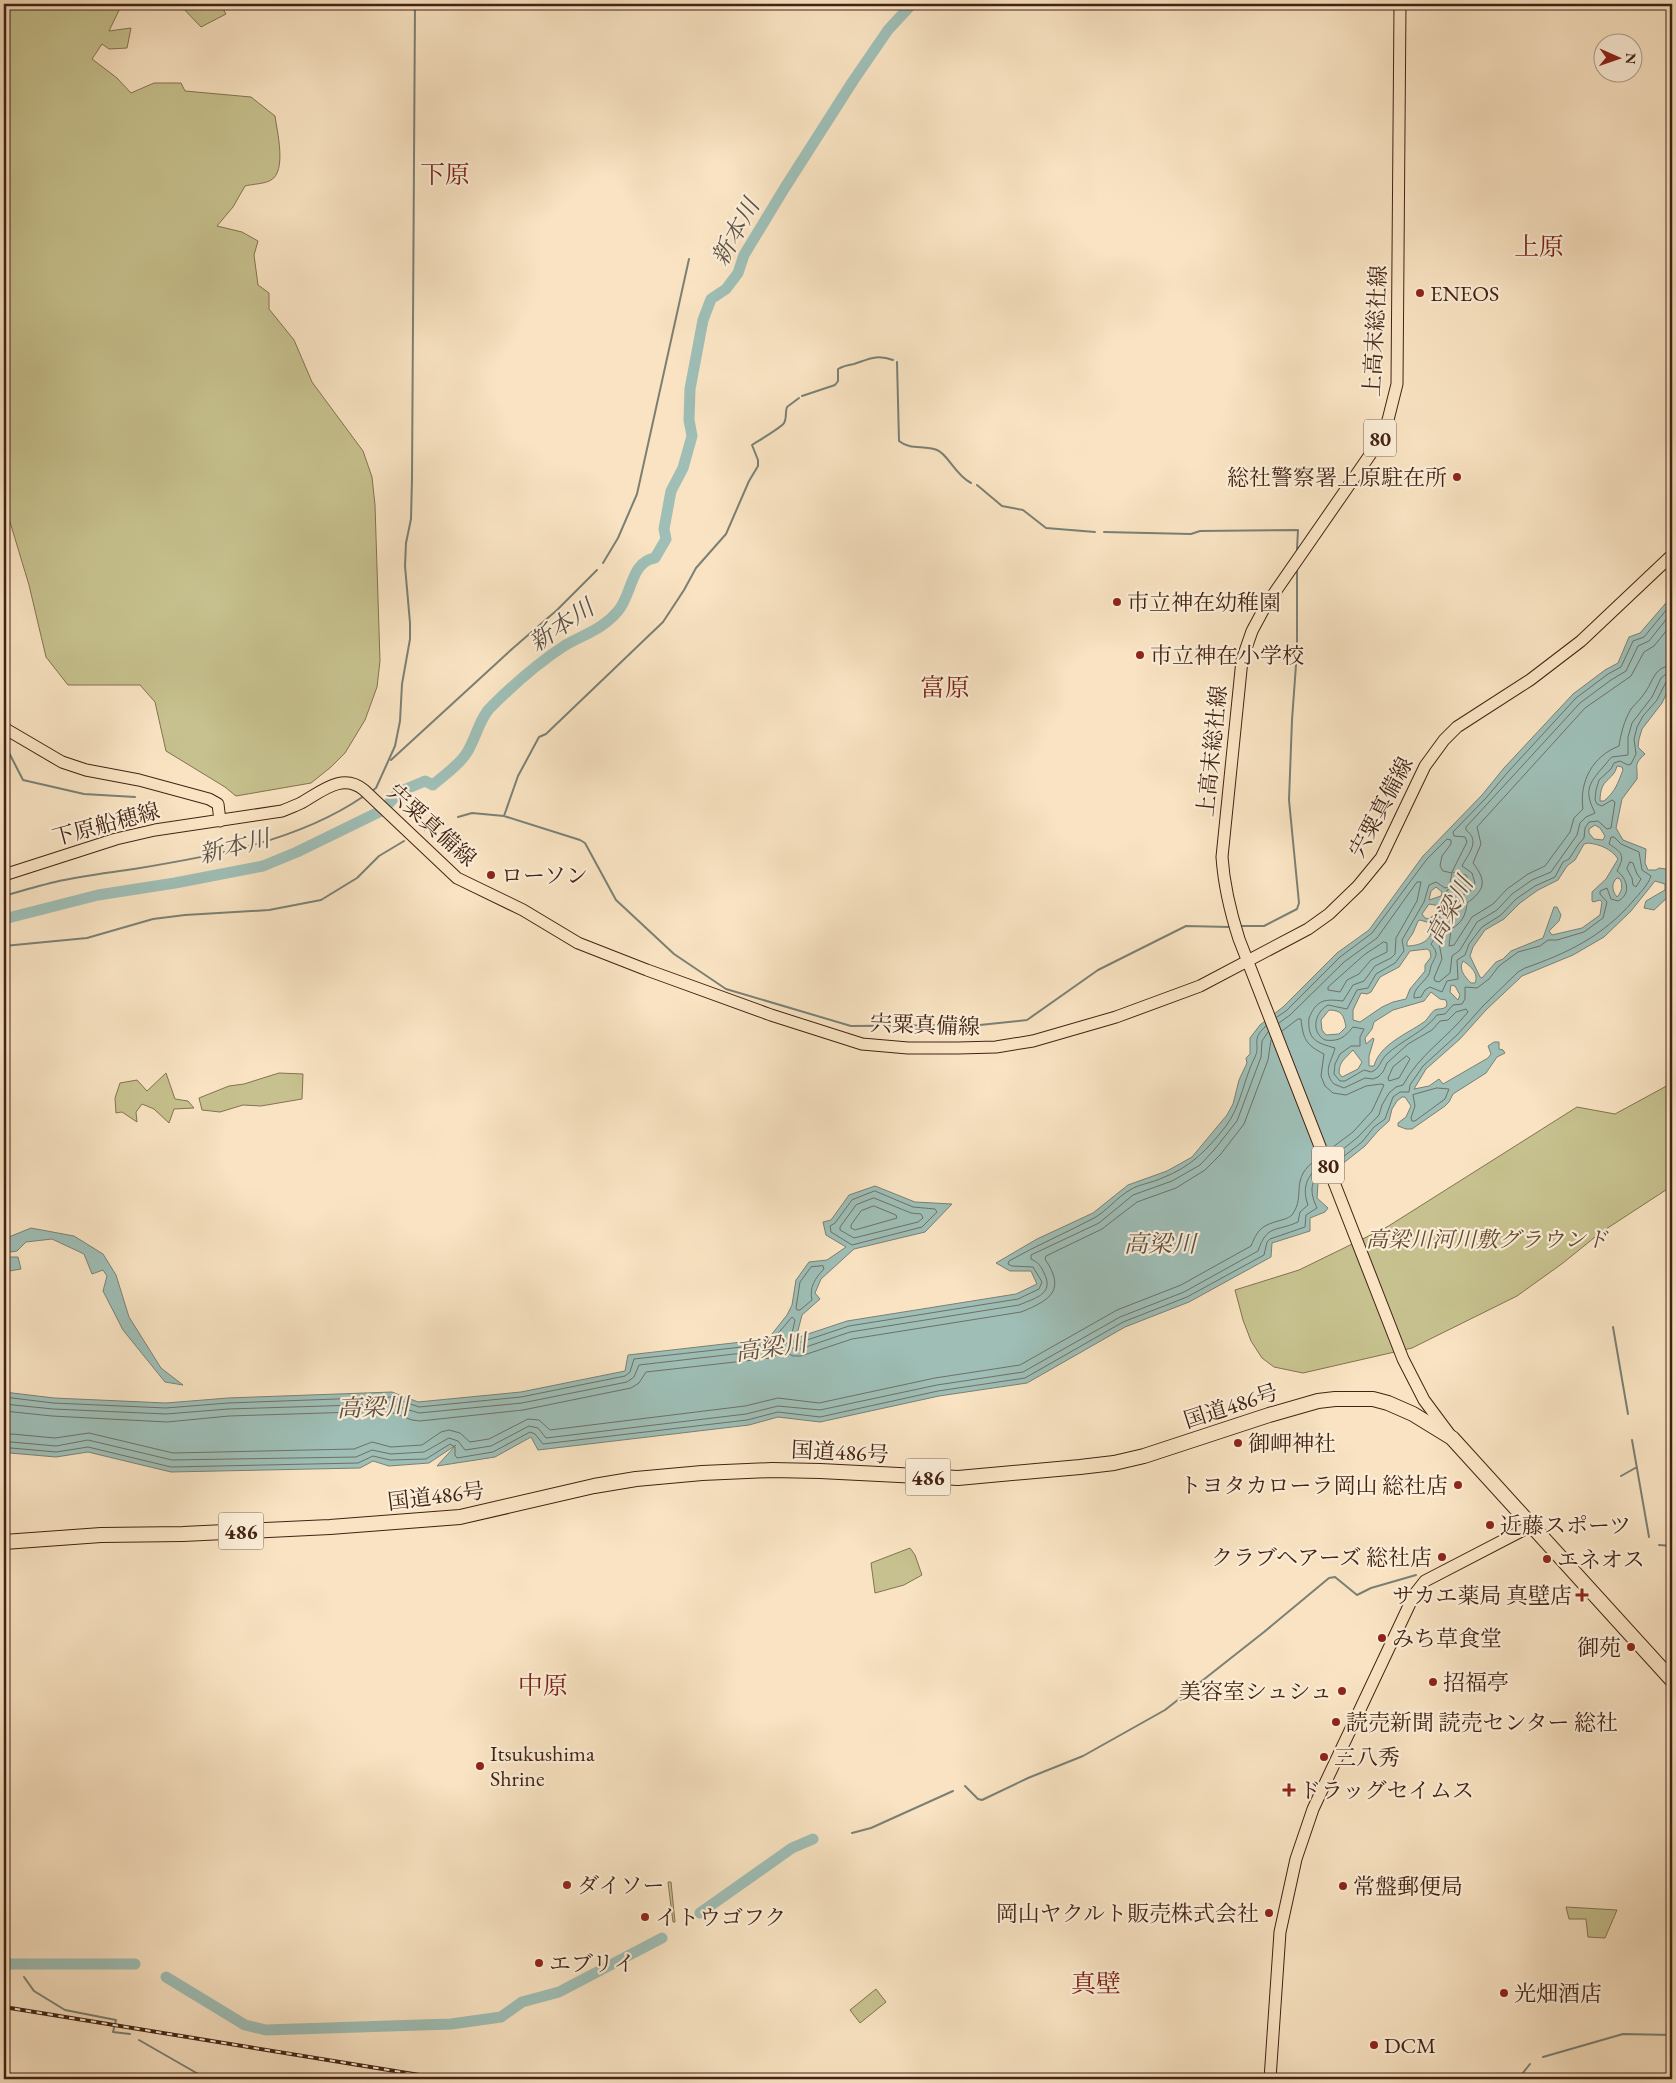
<svg xmlns="http://www.w3.org/2000/svg" width="1676" height="2083" font-family="'EB Garamond','Noto Serif JP',serif">
<style>
.green{fill:#c6c18e;stroke:#847251}
.water{fill:#9ebeb6;stroke:#7a8075;fill-rule:evenodd}
.lines{fill:none;stroke-linecap:round;stroke-linejoin:round}
.shore{stroke:#707065;stroke-width:1}
.stream{stroke:#7a8075;stroke-width:2}
.river{stroke:#9ebeb6;stroke-width:11}
.major-casing{stroke:#432214;stroke-width:13}
.highway-casing{stroke:#432214;stroke-width:16}
.major{stroke:#f9e3c2;stroke-width:11}
.highway{stroke:#f9e3c2;stroke-width:14}
.rail-casing{stroke:#432214;stroke-width:4}
.rail{stroke:#fbedd7;stroke-width:2;stroke-dasharray:5.5;stroke-linecap:butt}
.poi-dot{fill:#8f2418;stroke:#fbedd7;stroke-width:2}
.labels{text-anchor:middle;dominant-baseline:central;stroke-width:4.5;stroke-linejoin:round;paint-order:stroke}
.shield{fill:#fbedd7;stroke:#7a5f4e;stroke-width:1}
.shield-label{font-size:21px;font-weight:bold;fill:#432214}
.poi-label{font-size:22px;fill:#432214;stroke:#fbedd7;text-anchor:start}
.street-label{font-size:22px;fill:#432214;stroke:#fbedd7}
.park-label{font-size:22px;font-style:italic;fill:#644a32;stroke:#fbedd7}
.water-label{font-size:24px;font-style:italic;fill:#5e5145;stroke:#fbedd7}
.quarter-label{font-size:25px;fill:#7a1f14;stroke:#fbedd7}
</style>
<rect width="100%" height="100%" fill="#f9e3c2"/>
<filter id="stains"><feTurbulence type="fractalNoise" baseFrequency=".004" numOctaves="4"/><feColorMatrix values="0 0 0 0 .2 0 0 0 0 .09 0 0 0 0 .02 0 0 0 .5 -.17"/></filter>
<radialGradient id="worn" r=".72"><stop offset=".6" stop-color="#630" stop-opacity="0"/><stop offset="1" stop-color="#630" stop-opacity=".3"/></radialGradient>
<path class="green" d="M4 4H122L109 31 131 28 127 48 109 49 102 44 92 59 117 78 131 93 154 83H181L185 91 251 97 275 116C277 131 287 171 271 180 265 184 252 184 245 186L233 207 217 226 242 232 258 241 254 255 258 285 269 293V309L294 340 312 382 363 451 372 477 375 505 380 661 377 687 365 720 345 753 331 767 311 783 236 796 225 787 166 751 155 702 140 685H68L46 657 29 585 4 502Z
M179 4H220L226 14 201 27Z
M166 1073 175 1099 188 1101 194 1108 174 1109 169 1123 154 1109 142 1104 136 1112 137 1122 122 1112 116 1113 115 1098 120 1083 137 1080 147 1091Z
M279 1073 303 1074 302 1099 261 1106 243 1105 220 1112 202 1110 199 1098 229 1086 244 1084Z
M1672 1083V1186L1600 1233 1563 1263 1517 1296 1412 1348 1303 1373 1274 1367 1262 1358 1251 1341 1243 1320 1235 1290 1299 1270 1387 1227 1577 1107 1615 1114Z
M910 1548 915 1555 922 1575 904 1585 875 1593 871 1563Z
M668 1882H671L675 1922H673Z
M1566 1907 1617 1910 1605 1938 1588 1937 1586 1919H1569Z
M876 1989 886 2002 860 2023 850 2010Z"/>
<path class="water" d="M1672 596V682L1662 703 1642 729 1639 739 1638 747 1645 754C1633 765 1638 765 1637 779L1622 799 1616 828 1623 840 1646 849 1645 863 1648 870H1656L1659 868 1672 870 1670 895 1654 910 1644 908 1646 901 1665 890V884L1655 881 1631 911 1604 937 1573 955 1522 976 1486 1010 1460 1039 1426 1069 1414 1089 1429 1086 1439 1079 1443 1084 1488 1058 1491 1054 1488 1046 1494 1042H1499V1049L1503 1050 1505 1053 1497 1057 1486 1073 1453 1094 1449 1102 1445 1106 1412 1129H1406L1398 1126V1123L1406 1117 1411 1106 1405 1097H1402L1397 1101 1392 1109 1389 1121 1378 1131 1365 1146 1318 1183 1317 1198 1328 1208 1325 1212 1310 1218V1231L1272 1243 1271 1257 1189 1302 1125 1327 1027 1383 939 1396 820 1422 778 1417 749 1425 538 1450 531 1437 495 1457 437 1466 456 1445 429 1463 389 1466 373 1461 360 1468 171 1472 88 1452 56 1457 10 1453 4 1458V1392L54 1398 166 1403 228 1398 392 1392 418 1402 521 1392 625 1371 628 1355 768 1339 787 1315 792 1305 796 1280 809 1262 827 1260 846 1247 826 1235 823 1222 831 1220 849 1195 875 1186 915 1202 952 1204 925 1232 854 1249 821 1279 815 1293 820 1299 802 1315 796 1338 847 1321 1016 1294 1037 1284 1031 1271H1010L996 1263 1037 1239 1093 1213 1128 1185 1167 1171 1192 1157 1227 1115 1233 1104 1239 1080 1247 1063 1246 1058 1250 1054V1038L1260 1025 1283 1007 1337 953 1369 930 1423 856 1482 795 1504 768 1573 694 1605 670 1618 663 1629 637 1640 633ZM1617 766 1622 767 1623 770C1618 783 1615 792 1604 801H1600C1600 777 1613 782 1617 766ZM1595 825 1600 828 1605 836 1603 840 1594 839 1589 833V829ZM1588 843C1599 844 1612 849 1618 859L1606 879 1592 892V901L1593 902 1600 900 1602 902 1600 915 1582 928 1552 935 1549 931 1559 921 1561 915 1557 907H1554L1543 938 1511 951 1503 959 1496 962 1482 978 1480 977 1470 956 1473 947 1485 930 1504 919 1520 903 1538 890 1558 880 1567 866 1575 860 1584 844ZM1617 878 1620 879C1623 885 1622 892 1617 897 1612 891 1611 883 1617 878ZM1436 887 1442 892 1441 896 1429 900 1431 891ZM1429 904 1440 906 1442 908 1429 919 1425 918 1422 914ZM1420 920 1430 923C1436 939 1421 946 1407 946V942L1413 933 1418 921ZM1427 949 1430 951 1431 957 1425 965V971L1410 989 1406 999 1393 1002 1382 1007 1360 1022 1353 1020V1010L1361 993 1367 994 1371 992 1380 977 1399 967 1410 951ZM1463 961C1471 966 1479 974 1475 983H1471C1465 977 1458 969 1463 961ZM1451 985 1455 986 1460 995 1458 1000 1450 992ZM1431 992 1440 999 1446 1000 1447 1004 1446 1007C1442 1010 1438 1008 1435 1010 1431 1012 1428 1019 1424 1022 1407 1034 1380 1044 1374 1066H1369V1056L1374 1039 1373 1038 1366 1044 1365 1038 1372 1029 1374 1022 1393 1010 1424 1001ZM1329 1010C1342 1010 1344 1016 1346 1027L1339 1034 1326 1035 1322 1030 1321 1020ZM1353 1050 1362 1062 1358 1069 1342 1077 1339 1073C1339 1061 1346 1058 1353 1050Z
M31 1228 74 1236 103 1254 116 1275 129 1317 161 1368 183 1385 165 1382 123 1330 103 1291 107 1276 103 1270 92 1274 84 1254 52 1239 26 1242 17 1251 4 1253V1239Z
M4 1257H18L21 1269 4 1272Z"/>
<g class="lines">
<path class="shore" d="M1672 603 1644 637 1633 641 1621 667 1608 674 1576 698 1508 772 1486 798 1453 832 1454 836 1465 837 1467 842 1452 872 1466 875 1469 882 1459 891 1449 889 1447 890 1446 899 1452 903V909L1449 914 1441 916 1435 921 1436 936 1431 944C1440 955 1435 956 1431 966 1430 969 1430 972 1429 974 1424 983 1413 988 1414 998L1421 997 1425 990 1430 987 1442 992 1447 981 1458 979 1457 960 1465 955 1469 944 1482 927 1501 915 1516 899 1535 886 1555 877 1563 862 1569 859 1578 845 1584 838 1585 828 1589 822 1598 821 1607 829 1611 828 1615 802 1612 800 1602 806 1597 804 1595 800 1596 790 1599 780 1611 769 1614 763 1620 761 1628 765 1631 764 1636 754 1634 739 1637 727 1643 716 1657 700 1666 682 1672 680
M1672 612 1649 641 1638 646 1626 671 1611 680 1580 703 1466 827V830C1481 841 1468 854 1462 866L1472 873 1475 883 1470 891 1458 898C1460 915 1457 917 1442 923L1443 931 1439 943 1442 959 1434 978 1435 981 1439 982 1450 973 1452 956 1460 950 1477 922 1497 910 1512 894 1532 880 1551 872 1577 835 1580 823 1586 817 1595 813C1584 791 1588 784 1604 766 1607 763 1608 760 1612 757L1628 755V737L1632 723 1652 697 1661 678 1666 674 1672 673
M1672 624 1654 646 1644 652 1631 676 1585 708 1477 827 1481 844 1473 863C1487 881 1485 890 1467 903 1466 915 1462 923 1451 929L1449 946 1454 945 1472 917 1493 904 1507 889 1528 874 1545 866 1570 832 1574 818 1583 809C1579 781 1593 756 1619 746 1621 733 1624 721 1631 709 1636 703 1642 698 1646 691 1654 679 1655 666 1672 666
M1630 862 1633 863 1637 874 1641 879 1636 887 1633 885 1632 878 1627 869Z
M1384 942 1387 943V952L1371 960 1359 974 1347 980 1340 992 1328 990V987L1364 955Z
M1277 1017 1286 1011 1340 957 1372 933 1427 859 1447 839 1451 840V844L1442 856 1440 866 1443 871 1452 873 1449 887 1445 888 1436 882 1429 885 1424 902 1402 940 1404 951 1395 963 1376 974 1368 988 1357 990 1347 1009 1328 1005C1315 1012 1310 1032 1325 1040 1339 1042 1345 1037 1353 1027L1364 1029 1360 1037V1046H1351L1340 1054 1335 1064 1334 1074 1340 1081H1345L1364 1070 1371 1072C1380 1069 1380 1061 1386 1055 1402 1040 1424 1032 1437 1015L1445 1014 1453 1005 1462 1004 1465 999V987L1477 988 1489 979 1499 966 1518 952 1540 946 1548 940H1557L1584 932 1603 918 1607 902 1600 894V891L1607 888 1611 899 1618 901C1632 894 1627 878 1617 871 1625 856 1623 853 1609 844L1611 837H1614L1621 844 1639 852 1642 870 1651 876C1648 885 1639 894 1633 901 1603 936 1568 953 1525 968L1518 972 1483 1006 1457 1035 1423 1066 1410 1085 1409 1092H1400L1393 1097 1385 1119 1374 1127 1362 1142 1334 1164
M1279 1023 1290 1015 1344 962 1377 938 1417 882H1421L1417 901 1396 938 1395 954 1391 958 1375 966 1364 981 1353 985 1343 1001C1325 999 1317 999 1309 1018 1307 1041 1318 1043 1335 1048 1332 1061 1322 1071 1334 1084L1344 1088 1365 1078 1373 1079 1378 1077 1383 1072 1387 1063 1408 1044 1432 1030 1440 1021 1448 1020 1456 1012 1466 1009 1468 1012C1447 1038 1419 1055 1403 1085L1396 1087 1389 1093 1382 1105 1379 1115 1358 1137 1332 1158
M1282 1031 1298 1019H1301C1303 1039 1306 1045 1324 1054L1321 1076 1325 1086 1333 1093 1346 1095 1366 1086 1381 1084 1384 1085 1372 1111 1353 1132 1329 1150
M1407 1056 1410 1059 1399 1078 1389 1081 1388 1078 1393 1067Z
M1437 1088 1449 1089 1445 1099 1415 1121H1412L1411 1118 1415 1106 1413 1095Z
M875 1191 913 1207 935 1209 937 1212 922 1227 852 1245 831 1232 830 1226 835 1223 852 1200Z
M874 1198 911 1213 921 1214 923 1218 918 1222 854 1238 840 1230V1227L856 1205Z
M874 1206 896 1215 897 1218 855 1230 851 1228V1225L861 1211Z
M823 1266 824 1269C815 1278 809 1288 812 1300L800 1310H797L796 1308 800 1282 811 1267Z
M4 1397 53 1403 166 1408 228 1403 391 1397 419 1407 521 1397 625 1376 630 1372 634 1359 769 1344 792 1317 795 1320 791 1338 794 1342 798 1343 849 1326 1018 1299 1039 1289 1042 1282 1033 1267 1012 1266 1008 1264 1009 1261C1037 1245 1066 1233 1094 1218 1107 1211 1117 1197 1130 1190 1139 1184 1152 1183 1162 1178 1191 1167 1207 1150 1226 1126 1241 1106 1244 1078 1255 1057 1261 1044 1250 1040 1266 1026
M4 1404 53 1409 166 1414 228 1409 390 1404 419 1413 522 1403 627 1382 634 1377 639 1365 769 1350 775 1348 783 1339 791 1348 800 1349 850 1332 1019 1305C1035 1298 1055 1294 1044 1273 1041 1266 1038 1262 1031 1259V1255L1099 1223 1133 1195 1172 1181 1200 1165 1214 1150 1237 1121 1261 1057 1262 1041 1268 1032
M4 1411 52 1416 167 1422 229 1416 388 1411 412 1420 420 1421 523 1410 631 1388 639 1383 646 1372 771 1358 783 1351 793 1356H801L852 1339 1021 1312C1051 1300 1066 1290 1045 1259L1046 1256 1102 1229 1137 1202 1176 1188 1205 1170 1220 1155 1244 1124 1268 1060 1271 1040
M4 1435 12 1434 55 1438 89 1433 173 1453 354 1449 372 1442 391 1447 422 1445 441 1432 449 1430 460 1433 470 1442 489 1439 528 1419 539 1420 550 1430 745 1406 778 1398 819 1403 935 1378 1020 1365 1117 1310 1181 1285 1251 1246C1259 1226 1264 1225 1285 1219 1287 1218 1290 1217 1292 1215 1307 1194 1288 1179 1317 1159
M4 1444 11 1442 56 1446 88 1440 172 1460 356 1457 372 1450 391 1454 424 1452 449 1438 458 1441 465 1450 491 1446 529 1426 538 1428 546 1438 746 1414 778 1406 820 1410 937 1385 1023 1372 1120 1317 1184 1292 1258 1251C1267 1224 1276 1232 1298 1222L1300 1212 1308 1205C1302 1189 1306 1176 1320 1166
M4 1451 11 1448 56 1452 88 1447 171 1467 358 1463 373 1456 390 1460 426 1459 450 1444 455 1447V1455L457 1458 493 1452 530 1432 535 1434 543 1444 747 1420 778 1412 820 1417 938 1391 1025 1378 1123 1322 1187 1297 1264 1255 1267 1242 1270 1239 1305 1227 1306 1215 1317 1208C1311 1195 1308 1182 1322 1172"/>
<path class="stream" d="M897 362 899 441C910 450 924 445 937 450 948 454 955 475 971 483
M802 396 835 385 838 381V369C843 366 848 365 854 364 869 359 877 354 893 360
M977 485 1002 506 1023 510 1046 528 1095 532
M1104 532 1191 534 1200 531 1298 530 1297 549
M603 563 618 538 637 494 689 259
M4 743 23 780 84 794 135 797
M391 760 512 649 557 610 597 570
M372 791 376 788 395 746 400 721 402 684 410 639V623L405 566 406 543 411 519 412 479 415 4
M504 816 518 776 539 737 546 734 663 622 684 590 696 568 726 534 749 481 758 466V460L752 445C758 441 782 427 784 423 787 418 785 412 787 407L799 398
M458 817 472 813 504 816 580 840 585 843 616 900 674 954 726 989 851 1026 980 1025 1027 1020 1098 970 1186 926 1230 927
M425 830 431 827
M4 896C21 891 38 886 55 882 81 876 108 873 134 869 213 856 297 842 364 796
M1240 926H1264L1297 909 1299 903 1289 800 1292 720 1297 651V571
M4 946 87 938 153 919 185 915 269 910 321 900 357 878 379 856 404 841
M1613 1327 1628 1414
M1632 1440 1649 1537
M1621 1476 1637 1467
M1659 1545 1672 1546
M965 1786 978 1799 982 1800 1028 1778 1083 1756 1165 1710 1264 1632 1329 1578 1335 1577 1357 1595 1371 1588 1416 1575
M852 1833 871 1828 953 1791
M23 1964V1966
M24 1977 34 1991 65 2010 116 2020 113 2032 130 2034
M139 2040 207 2079
M1543 2057 1623 2034 1672 2035
M4 2064 14 2079
M1518 2079 1530 2064"/>
<path class="river" d="M4 919 98 895 175 883 263 866 297 852 383 810 399 792 425 781 433 785C443 776 458 766 466 754 475 741 480 717 491 707 513 685 538 663 564 646 584 634 602 630 618 611 632 595 631 561 655 558L666 539 664 529 671 491 683 468 692 436 689 420 690 389 703 320 711 299 726 289 738 273 744 255 784 189 853 81 888 30 912 4
M700 1913 792 1848 813 1839
M4 1964H135
M166 1977 245 2025 266 2030 451 2024 501 2017 522 2002 559 1992 662 1938"/>
<defs>
<path id="major" d="M1400 4 1397 384 1388 420 1372 452 1266 605 1252 631 1242 660 1222 857C1224 886 1230 911 1239 939L1403 1359 1424 1400 1450 1435
M4 728 62 762 86 770 139 780 209 799 218 804 220 821
M4 875 116 839 155 830 282 811C289 808 295 806 301 803 321 792 342 772 364 790L457 878 523 910 578 943 647 970 771 1015 862 1044 908 1048H958L996 1047 1033 1041 1116 1017 1200 986 1308 929 1329 914 1358 886 1381 858 1425 766 1444 740 1457 727 1530 680 1581 641 1672 555
M1270 2079 1280 1932 1296 1859 1313 1809 1414 1595 1425 1581 1533 1525"/>
<path id="highway" d="M4 1542 101 1535 183 1534 330 1527 460 1517 594 1486 636 1479 702 1473 772 1470 820 1471 958 1478 1080 1467 1114 1463 1144 1456 1269 1415 1318 1401 1335 1399H1373L1388 1403 1413 1414 1452 1438 1672 1680"/>
</defs>
<use href="#major" class="major-casing"/>
<use href="#highway" class="highway-casing"/>
<use href="#major" class="major"/>
<use href="#highway" class="highway"/>
<defs>
<path id="rail" d="M4 2007 444 2079"/>
</defs>
<use href="#rail" class="rail-casing"/>
<use href="#rail" class="rail"/>
</g>
<g class="poi-dot">
<circle cx="1420" cy="293" r="5"/>
<circle cx="1457" cy="477" r="5"/>
<circle cx="1117" cy="602" r="5"/>
<circle cx="1140" cy="655" r="5"/>
<circle cx="491" cy="875" r="5"/>
<circle cx="1238" cy="1443" r="5"/>
<circle cx="1458" cy="1485" r="5"/>
<circle cx="1490" cy="1525" r="5"/>
<circle cx="1442" cy="1557" r="5"/>
<circle cx="1547" cy="1559" r="5"/>
<path d="M1579.5 1587.5h5v5h5v5h-5v5h-5v-5h-5v-5h5z"/>
<circle cx="1382" cy="1638" r="5"/>
<circle cx="1631" cy="1647" r="5"/>
<circle cx="1433" cy="1682" r="5"/>
<circle cx="1342" cy="1691" r="5"/>
<circle cx="1336" cy="1722" r="5"/>
<circle cx="1324" cy="1757" r="5"/>
<circle cx="480" cy="1766" r="5"/>
<path d="M1286.5 1782.5h5v5h5v5h-5v5h-5v-5h-5v-5h5z"/>
<circle cx="567" cy="1885" r="5"/>
<circle cx="1343" cy="1886" r="5"/>
<circle cx="1269" cy="1913" r="5"/>
<circle cx="645" cy="1917" r="5"/>
<circle cx="539" cy="1963" r="5"/>
<circle cx="1504" cy="1993" r="5"/>
<circle cx="1374" cy="2045" r="5"/>
</g>
<g class="labels">
<g class="shield">
<rect x="1364" y="419.5" width="32" height="37" rx="4"/>
<rect x="1312" y="1146.5" width="32" height="37" rx="4"/>
<rect x="905.5" y="1458.5" width="45" height="37" rx="4"/>
<rect x="218.5" y="1512.5" width="45" height="37" rx="4"/>
</g>
<g class="shield-label">
<text x="1380" y="438">80</text>
<text x="1328" y="1165">80</text>
<text x="928" y="1477">486</text>
<text x="241" y="1531">486</text>
</g>
<g class="poi-label">
<text x="1430" y="293">ENEOS</text>
<text x="1447" y="477" text-anchor="end">総社警察署上原駐在所</text>
<text x="1127" y="602">市立神在幼稚園</text>
<text x="1150" y="655">市立神在小学校</text>
<text x="501" y="875">ローソン</text>
<text x="1248" y="1443">御岬神社</text>
<text x="1448" y="1485" text-anchor="end">トヨタカローラ岡山 総社店</text>
<text x="1500" y="1525">近藤スポーツ</text>
<text x="1432" y="1557" text-anchor="end">クラブヘアーズ 総社店</text>
<text x="1557" y="1559">エネオス</text>
<text x="1572" y="1595" text-anchor="end">サカエ薬局 真壁店</text>
<text x="1392" y="1638">みち草食堂</text>
<text x="1621" y="1647" text-anchor="end">御苑</text>
<text x="1443" y="1682">招福亭</text>
<text x="1332" y="1691" text-anchor="end">美容室シュシュ</text>
<text x="1346" y="1722">読売新聞 読売センター 総社</text>
<text x="490" y="1753">Itsukushima<tspan x="490" dy="25">Shrine</tspan></text>
<text x="1334" y="1757">三八秀</text>
<text x="1299" y="1790">ドラッグセイムス</text>
<text x="577" y="1885">ダイソー</text>
<text x="1353" y="1886">常盤郵便局</text>
<text x="1259" y="1913" text-anchor="end">岡山ヤクルト販売株式会社</text>
<text x="655" y="1917">イトウゴフク</text>
<text x="549" y="1963">エブリイ</text>
<text x="1514" y="1993">光畑酒店</text>
<text x="1384" y="2045">DCM</text>
</g>
<g class="street-label">
<text transform="translate(1375 331) rotate(-87)">上高末総社線</text>
<text transform="translate(1212 751) rotate(-84)">上高末総社線</text>
<text transform="translate(1381 807) rotate(-62)">宍粟真備線</text>
<text transform="translate(106 824) rotate(-15)">下原船穂線</text>
<text transform="translate(432 825) rotate(42)">宍粟真備線</text>
<text transform="translate(925 1025) rotate(2)">宍粟真備線</text>
<text transform="translate(1231 1406) rotate(-18)">国道486号</text>
<text transform="translate(840 1452) rotate(3)">国道486号</text>
<text transform="translate(436 1496) rotate(-7)">国道486号</text>
</g>
<g class="park-label">
<text x="1487" y="1239">高梁川河川敷グラウンド</text>
</g>
<g class="water-label">
<text transform="translate(735 232) rotate(-61)">新本川</text>
<text transform="translate(561 625) rotate(-34)">新本川</text>
<text transform="translate(234 846) rotate(-14)">新本川</text>
<text transform="translate(1449 910) rotate(-62)">高梁川</text>
<text x="1160" y="1243">高梁川</text>
<text transform="translate(771 1347) rotate(-8)">高梁川</text>
<text transform="translate(373 1407) rotate(-2)">高梁川</text>
</g>
<g class="quarter-label">
<text x="445" y="174">下原</text>
<text x="1539" y="246">上原</text>
<text x="945" y="687">富原</text>
<text x="543" y="1685">中原</text>
<text x="1096" y="1983">真壁</text>
</g>
</g>
<rect width="1676" height="2083" fill="none" stroke="#f9e3c2" stroke-width="20"/>
<rect x="5" y="5" width="1666" height="2073" fill="none" stroke="#432214" stroke-width="2.5"/>
<rect x="10" y="10" width="1656" height="2063" fill="none" stroke="#432214"/>
<g transform="translate(1618 58) rotate(92)"><circle r="24" fill="#fbedd7" stroke="#b19c89"/>
<path d="M0-4L9 19L0 12L-9 19Z" fill="#8f2418"/>
<text y="-8" font-size="14" font-weight="bold" text-anchor="middle" fill="#432214">N</text>
</g>
<rect width="100%" height="100%" filter="url(#stains)"/>
<rect width="100%" height="100%" fill="url(#worn)"/>
</svg>
